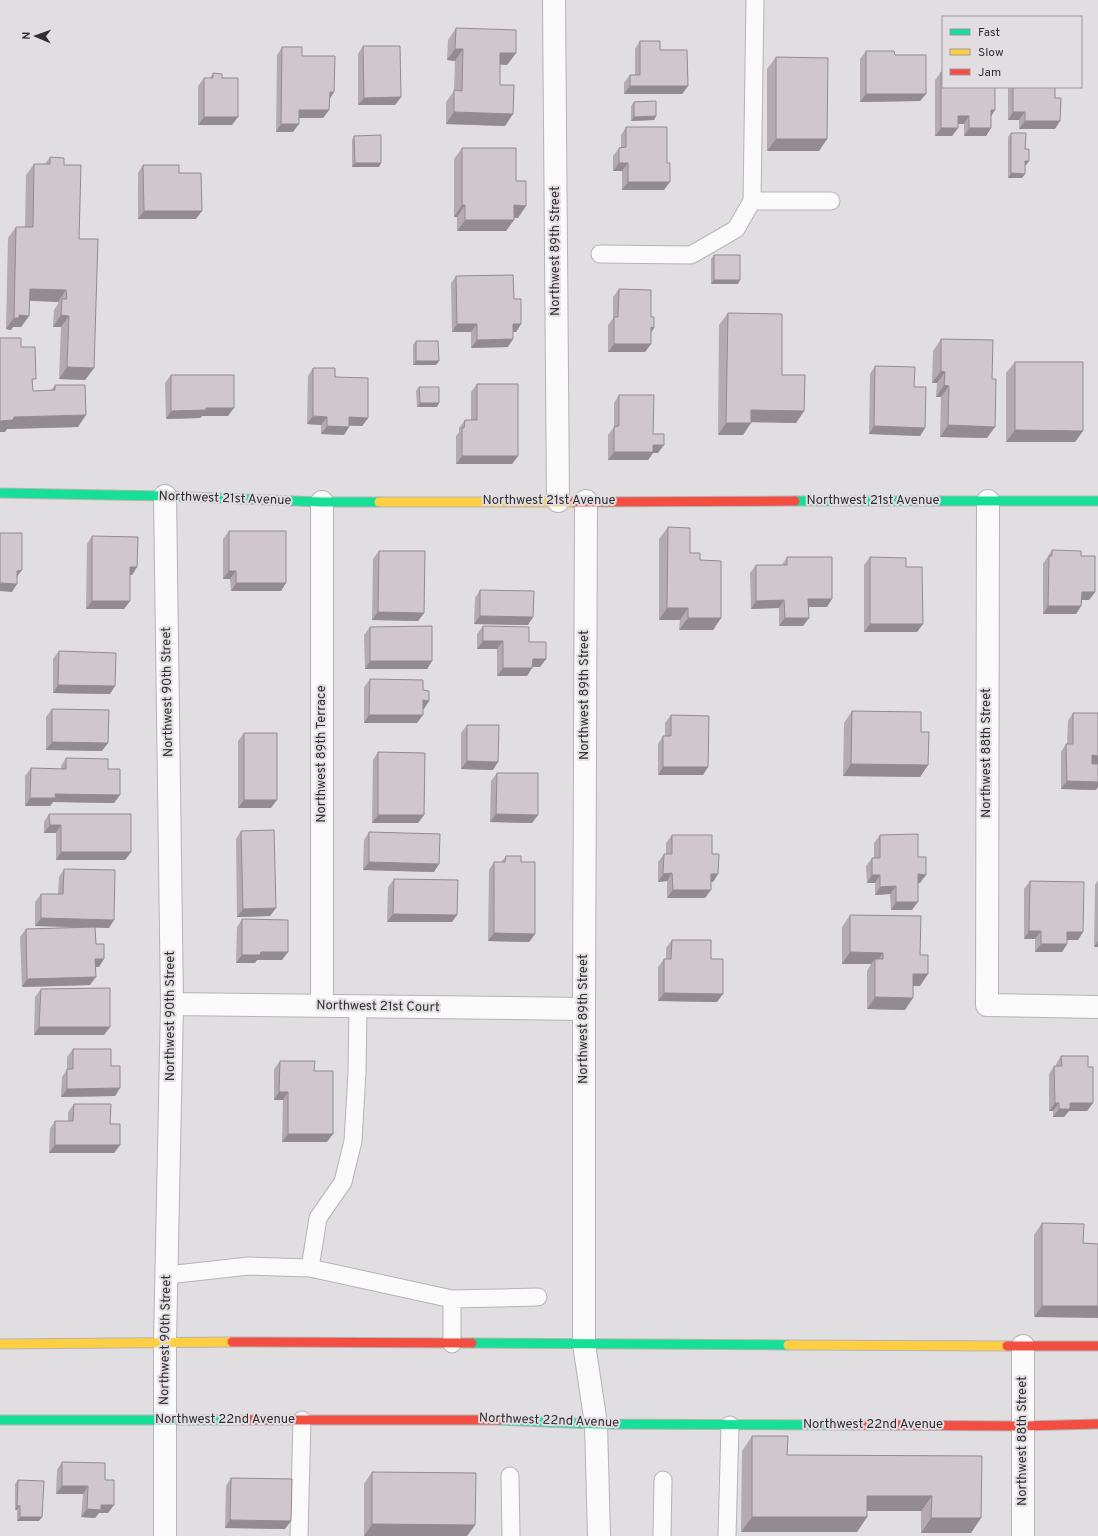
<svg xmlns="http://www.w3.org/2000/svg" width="1098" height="1536" font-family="Overpass,sans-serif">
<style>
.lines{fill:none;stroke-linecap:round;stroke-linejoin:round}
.lane-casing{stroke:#b5b3b5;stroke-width:19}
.street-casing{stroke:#b5b3b5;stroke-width:24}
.fast-casing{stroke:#b5b3b5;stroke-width:11}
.slow-casing{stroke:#b5b3b5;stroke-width:11}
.jam-casing{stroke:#b5b3b5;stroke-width:11}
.lane{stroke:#fafafa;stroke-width:17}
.street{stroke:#fafafa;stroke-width:22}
.fast{stroke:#16e098;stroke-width:9}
.slow{stroke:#ffcf43;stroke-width:9}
.jam{stroke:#f24e42;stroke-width:9}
.wall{fill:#b3abb0}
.shaded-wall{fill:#928b90}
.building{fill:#d0c7cd;stroke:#928b90}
.labels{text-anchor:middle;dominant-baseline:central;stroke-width:4;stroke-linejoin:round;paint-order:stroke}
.street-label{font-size:13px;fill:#312f31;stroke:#e1dde1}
</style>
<rect width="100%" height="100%" fill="#e0dee0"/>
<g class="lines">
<defs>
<path id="lane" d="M755 0 752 201H831
M600 254 691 255 736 229 752 201
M310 1268 318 1218 343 1182 353 1141 357 1073 358 1007
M167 1275 249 1266 310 1268 452 1299V1344
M452 1299 538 1297
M510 1476 511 1536
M299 1536 302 1420
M662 1536 663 1480
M727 1536 730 1425"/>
<path id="street" d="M554 0 558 501
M586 501 584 1009V1344L596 1424 599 1536
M988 501 987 1005 1098 1007
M172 1004 584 1009
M322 1006V502
M1023 1346V1536
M165 1536V1342L172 1004 165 496"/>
<path id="fast" d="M0 493 165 496 322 502H379
M795 501H1098
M472 1343 788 1345
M0 1420H229
M499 1420 596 1424 854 1425"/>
<path id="slow" d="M379 502H574
M0 1344 232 1342
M788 1345 1007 1346"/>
<path id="jam" d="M574 502 795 501
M232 1342 472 1343
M1007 1346H1098
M229 1420H499
M854 1425 1023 1426 1098 1424"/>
</defs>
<use href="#lane" class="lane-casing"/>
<use href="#street" class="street-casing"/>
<use href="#fast" class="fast-casing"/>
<use href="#slow" class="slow-casing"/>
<use href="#jam" class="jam-casing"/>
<use href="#lane" class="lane"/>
<use href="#street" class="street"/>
<use href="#fast" class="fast"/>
<use href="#slow" class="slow"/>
<use href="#jam" class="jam"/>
</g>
<path class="wall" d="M456 28 516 53 507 65 500 64V85L505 126 446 124V102L454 91 455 61 447 60 448 40Z
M640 41 660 50 688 86 682 94H624V83L630 75H635V49Z
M363 46 401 97 395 105H358V54Z
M282 47 302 56 334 92 329 99V110L323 118H299L293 132H276L277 55Z
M866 51 895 55 926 94 920 101 860 102V59Z
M776 57 827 139 819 151H767V69Z
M941 72 991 115V128L986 136H964V124H958V128L952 136H935V80Z
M213 73 222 78 232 125H198V86L204 78H210Z
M1008 87H1055V129H1019V120H1008Z
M634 102 656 116 654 120 631 121V106Z
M626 127 664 190H622V171H613V156L619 148H621V135Z
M1011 133 1025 149 1029 161 1026 165H1025V174L1022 178H1008V137Z
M354 136 379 167H352V140Z
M462 148 516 181 518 218 514 217V220L506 231H457V217H454V159Z
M50 157 64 165 79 239 94 368 85 380 59 379 61 327H53L54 310 58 304V302L30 301 29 316 21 327H13L11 330 6 329 8 238 16 227H25L26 175 34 164H45Z
M143 165 179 173 196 219H138V173Z
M714 255 738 284H711V259Z
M456 276 514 299 521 324 516 332H513L508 347 471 348V332H452L451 283Z
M619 289 651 317 654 328 651 333V344L645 352H608V325L613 318V297Z
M728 313 782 375 804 411 796 423 751 422 743 435H718L719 325Z
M941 339 992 379 987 438 940 437 941 397H936L937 383H932L933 351Z
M416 341 436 365H413V345Z
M21 347 33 383V391L51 390 55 385 78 427 7 429 5 432Z
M1015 362 1083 431 1075 442H1006V373Z
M875 366 914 387 925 428 920 436 869 434 870 374Z
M313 368 335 377 368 418 362 426H349L344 435 321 434V425L307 424 308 376Z
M171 375 228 416H202L200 418 166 419 165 383Z
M477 384 518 456 512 464H456V436L459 432V428L465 420H471V392Z
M419 387 437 407H417L416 391Z
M619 395 653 434 658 453H653L648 460H608V435L614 427V403Z
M668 527 690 553 700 560 721 618 713 630H679L680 620H659V539Z
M229 531 281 591H231L230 579H223V539Z
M92 536 137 567 132 575H130V601L124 609H86L87 544Z
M1052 550 1081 556 1095 592 1089 600H1082L1081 606 1076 614H1043V564Z
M379 551 424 613 418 621 372 620 373 559Z
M787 557 827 607H808L809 618 803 626H779V608L751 609 750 573 756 565H782Z
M870 557 906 567 923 624 917 632H864V565Z
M480 590 528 625 474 624 475 598Z
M483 626 529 642 546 659 540 667H533L532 668 527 676H497V649H477V634Z
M370 627 432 661 427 669H365L364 635Z
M59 651 110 694 53 693V659Z
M370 679 423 690 424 709 423 708 417 723H364V687Z
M52 709 102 751 46 750V717Z
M852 711 921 732 928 765 920 777 843 776 844 723Z
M1073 713H1098V764H1092L1096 790 1061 789V752L1066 744H1067L1068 721Z
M671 715 708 767 703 775H658V744L663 736H665V723Z
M467 725 493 770 461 769V733Z
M244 733 271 808H238V741Z
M378 752 424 815 418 823H372L373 760Z
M66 758 108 769 120 795 114 803 53 802 50 806H25V776L31 768 61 769V766Z
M497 773 532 823 490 822 491 781Z
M49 814 131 852 125 860H56V833H44V822Z
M241 831 276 908 270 916 237 917 236 839Z
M369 832 434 872 363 870 364 840Z
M672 835 712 854 718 874 713 882H711L705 898H667V881L658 882V862L664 854H666V843Z
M880 835 918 857 920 883H918L912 910H891L890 894 875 895V883H867L866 866 872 858H874V843Z
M506 856 535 934 529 942 488 941 489 870 494 862H501Z
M64 869 109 928 95 927 96 944 99 967H95L90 985 22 987 20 937 26 929 80 927 35 926V902L41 894H58L59 877Z
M394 879 452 922H387L388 887Z
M1098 880V947H1094L1095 885Z
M1030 881 1083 932 1078 940H1067V944L1062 952H1035V939H1024V889Z
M850 915 920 986H913L905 1010 867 1009V971L871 964H842V927Z
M242 919 288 952 282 960H257L255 963H236L237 927Z
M672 940 711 959 717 1002 658 1001V967L664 959H666V948Z
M41 989 110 1027 104 1035H34L35 997Z
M73 1049 111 1066 120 1088 115 1096 61 1097 62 1077 67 1069V1057Z
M1061 1056 1088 1067 1093 1103 1087 1111H1069L1064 1117H1053V1111H1049V1074L1054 1066H1056V1064Z
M280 1061 327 1142H282L283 1100H274V1069Z
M74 1104 110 1124 120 1145 114 1153H49L50 1129 55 1121H68V1112Z
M1042 1223 1083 1243 1098 1244 1034 1317V1235Z
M752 1436 787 1455 982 1456 971 1533H921V1511H867V1517L857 1532H741L742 1451Z
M62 1462 105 1480 108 1513H99L95 1518 81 1517 83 1494H56L57 1470Z
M372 1472 475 1525 467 1536H364V1484Z
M231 1478 285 1529 225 1528 226 1486Z
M18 1480 39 1521H17V1510H15V1484Z"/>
<path class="shaded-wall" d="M455 49H463L455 61 447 60Z
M500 53H516L507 65 492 64Z
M630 86H688L682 94H624Z
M330 92H334L329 100Z
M866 94H926L920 101 860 102Z
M401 97 395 105H358L364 98Z
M299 110H329L323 118H294Z
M991 110H995L990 118Z
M454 112 513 114 505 126 446 124Z
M1013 112H1025L1019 120H1008Z
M656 116 654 120 631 121 634 117Z
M958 116H969L964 124H952Z
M204 117H238L232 125H198Z
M1025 121H1060L1055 129H1019Z
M281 124H299L293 132H276Z
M941 128H958L952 136H935Z
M969 128H991L986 136H964Z
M776 139H827L819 151H767Z
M1025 161H1029L1026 165H1022Z
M355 163H381L379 167H352Z
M619 163H628L622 171H613Z
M1011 173 1025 174 1022 178H1008Z
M628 182H670L664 190H622Z
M462 205H465L457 217H454Z
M514 205 526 206 518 218 506 217Z
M144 211H202L196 219H138Z
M465 220H514L506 231H457Z
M714 280H740L738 284H711Z
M30 289 66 290 58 302 22 300Z
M19 315 29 316 21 327H13L11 330 6 329 14 318Z
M61 315 69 316 61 327H53Z
M457 324H477L471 332H452Z
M513 324H521L516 332H507Z
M651 327 654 328 649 335Z
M513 339 508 347 471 348 477 340Z
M614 344H651L645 352H608Z
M416 361H439L436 365H413Z
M67 367 94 368 85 380 59 379Z
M941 371 945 372 937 383H932Z
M944 385 949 386 941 397H936Z
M420 403H439L437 407H417Z
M206 408H234L228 416H202L200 418 166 419 171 411Z
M751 410 804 411 796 423 743 422Z
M86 415 78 427 7 429 5 432H0V421L14 417Z
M313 416 327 417 321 425 307 424Z
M349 417 368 418 362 426 344 425Z
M726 423H751L743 435H718Z
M948 425 995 427 987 438 940 437Z
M327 426 349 427 344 435 321 434Z
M874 426 925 428 920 436 869 434Z
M1015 430 1083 431 1075 442H1006Z
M653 445H664L658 453H653L648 460H608L614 452Z
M462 456H518L512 464H456Z
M130 567H137L132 575H125Z
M22 570 16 578 17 571Z
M229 571H236L230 579H223Z
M0 583 17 584 12 592 0 591Z
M236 583H286L281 591H231Z
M1082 592H1095L1089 600H1076Z
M808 599H832L827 607H803Z
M784 600 779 608 751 609 756 601Z
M92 601H130L124 609H86Z
M1048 606H1081L1076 614H1043Z
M667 608H688L680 620H659Z
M378 612 424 613 418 621 372 620Z
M480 616 533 617 528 625 474 624Z
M688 618H721L713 630H679Z
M785 618H809L803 626H779Z
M870 624H923L917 632H864Z
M483 641H503L497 649H477Z
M533 659H546L540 667H527Z
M370 661H432L427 669H365Z
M503 668H532L527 676H497Z
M58 685 115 686 110 694 53 693Z
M423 700 429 701 424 709 418 708Z
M369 715H423L417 723H364Z
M52 742 108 743 102 751 46 750Z
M1092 755 1098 756V764L1087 763Z
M467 761 498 762 493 770 461 769Z
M851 764 928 765 920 777 843 776Z
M663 767H708L703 775H658Z
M1067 781 1098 782V787L1096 790 1061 789Z
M55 794 120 795 114 803 53 802 50 806H25L30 798Z
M244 800H277L271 808H238Z
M496 814 538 815 532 823 490 822Z
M378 815H424L418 823H372Z
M50 825H61L56 833H44Z
M61 852H131L125 860H56Z
M369 862 439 864 434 872 363 870Z
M672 873 667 881 658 882 663 874Z
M711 874H718L713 882H705Z
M918 874 926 875 920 883 912 882Z
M872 875H880L875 883H867Z
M896 886 890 894 875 895 880 887Z
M673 890H711L705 898H667Z
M896 902H918L912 910H891Z
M276 908 270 916 237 917 243 909Z
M393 914 457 915 452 922H387Z
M41 918 114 920 109 928 35 926Z
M1029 931H1041L1035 939H1024Z
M1067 932H1083L1078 940H1062Z
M494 933 535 934 529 942 488 941Z
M1098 941V947H1094Z
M1041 944H1067L1062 952H1035Z
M261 952H288L282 960H257L255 963H236L242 955Z
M850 952 883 953 875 964V959L871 964H842Z
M95 959H104L99 967H89Z
M913 974H928L920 986H905Z
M96 977 90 985 22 987 27 979Z
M664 993 723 994 717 1002 658 1001Z
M875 997 913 998 905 1010 867 1009Z
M39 1027H110L104 1035H34Z
M120 1088 115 1096 61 1097 67 1089Z
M279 1092H288L283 1100H274Z
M1055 1103H1059L1053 1111H1049Z
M1070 1103H1093L1087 1111H1069L1064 1117H1053L1059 1109Z
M288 1134H333L327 1142H282Z
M55 1145H120L114 1153H49Z
M1042 1306H1098V1318L1034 1317Z
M62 1486H88L83 1494H56Z
M867 1496H932L921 1511H857Z
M101 1505H114L108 1513H99L95 1518 81 1517 87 1509Z
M17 1506H20L17 1510H15Z
M20 1517H42L39 1521H17Z
M752 1517H867L857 1532H741Z
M931 1518H981L971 1533H921Z
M230 1520 291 1521 285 1529 225 1528Z
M372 1524 475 1525 467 1536H364Z"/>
<path class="building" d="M456 28 516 30V53H500V85H514L513 114 454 112V90L462 91 463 49H455Z
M640 41H660V50H687L688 86H630V75H640Z
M363 46H400L401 97 364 98Z
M282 47H302V56H335L334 92H330L329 110H299V124H281Z
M866 51H894L895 55H926V94H866Z
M776 57 828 58 827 139H776Z
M941 72H943V87H995V110H991V128H969V116H958V128H941Z
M213 73 222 74V78H238V117H204V78H213Z
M1013 87H1055V98H1061L1060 121H1025V112H1013Z
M656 101V116L634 117V102Z
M626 127H667V163H670V182H628V163H619V148L626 147Z
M1011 133H1026L1025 149H1029V161H1025V174L1011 173Z
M381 135V163H355L354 136Z
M462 148H516V181H526V206L514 205V220H465V205H462Z
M50 157 64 158V165H81L79 239H98L94 368 67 367 69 316 61 315 62 299H67L66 290 30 289 29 316 19 315V318H14L16 227H33L34 164H50Z
M143 165H179V173H201L202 211H144Z
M714 255H740V280H714Z
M513 275 514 299H521V324H513V339L477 340V324H457L456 276Z
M619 289 651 290V317H654V328L651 327V344H614V317H618Z
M728 313 782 314V375H805L804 411 751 410V423H726Z
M0 338H21V347H35L36 379H32L33 391 55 390V385H85L86 415 14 417 13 420 0 421Z
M941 339 993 340 992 379H996L995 427 948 425 949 386 944 385 945 372 941 371Z
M416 341H438L439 361H416Z
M1015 362H1083V431L1015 430Z
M875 366 915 367 914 387H926L925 428 874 426Z
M313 368H335V377L368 378V418L349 417V427L327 426V417L313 416Z
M171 375H234V408H206V410L171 411Z
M477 384H518V456H462V428H464L465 420H477Z
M419 387H439V403H420Z
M619 395H654L653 434H664V445H653V452H614V427L619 426Z
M668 527 690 528V553H700V560L721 561V618H688V608H667Z
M229 531H286V583H236V571H229Z
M0 533H22V570L17 571V584L0 583Z
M92 536 138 537 137 567H130V601H92Z
M1052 550 1081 551V556H1095V592H1082L1081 606H1048L1049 556H1052Z
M379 551H425L424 613 378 612Z
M787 557H832V599H808L809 618H785L784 600 756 601V565H787Z
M870 557 906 558V567H922L923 624H870Z
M480 590 534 591 533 617 480 616Z
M432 626V661H370V627Z
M483 626 529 627V642H546V659H533L532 668H503V641H483Z
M59 651 116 653 115 686 58 685Z
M370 679 423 680V690L429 691V701L423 700V715H369Z
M52 709 109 710 108 743 52 742Z
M852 711 921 712V732H929L928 765 851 764Z
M1073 713H1098V756L1092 755V764H1098V782L1067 781 1066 744H1073Z
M671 715 709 716 708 767H663V736H671Z
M467 725H499L498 762 467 761Z
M244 733H277V800H244Z
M378 752 425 753 424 815H378Z
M66 758 108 759V769H120V795L55 794 56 798H30L31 768 66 769Z
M497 773H538V815L496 814Z
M49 814H131V852H61V825H50Z
M274 830 276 908 243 909 241 831Z
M369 832 440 834 439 864 369 862Z
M918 834V857H926V875L918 874V902H896V886L880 887V875H872V858H880V835Z
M672 835H712V854H719L718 874H711V890H673L672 873 663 874 664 854H672Z
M506 856H521V862H535V934L494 933V862H505Z
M64 869 115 870 114 920 41 918V894H63Z
M394 879 458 880 457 915 393 914Z
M1030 881 1084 882 1083 932H1067V944H1041V931H1029Z
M850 915 921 916 920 955H928V974H913V998L875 997V959H883V953L850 952Z
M242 919 288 920V952H261L260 955H242Z
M95 927 96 944H104V959H95L96 977 27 979 26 929Z
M672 940H711V959H723V994L664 993V959H671Z
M110 988V1027H39L41 989Z
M73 1049H111V1066H120V1088L67 1089V1069H73Z
M1061 1056H1088V1067H1093V1103H1070V1109H1059V1103H1055L1054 1066H1062Z
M280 1061H315L314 1071H333V1134H288V1092H279Z
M74 1104H111L110 1124H120V1145H55V1121H73Z
M1042 1223 1084 1224 1083 1243 1098 1244V1306H1042Z
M752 1436H788L787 1455 982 1456 981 1518H931L932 1496H867V1517H752Z
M62 1462 105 1463V1480H114V1505H101V1510L87 1509 88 1486H62Z
M372 1472 476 1473 475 1525 372 1524Z
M231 1478 292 1479 291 1521 230 1520Z
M18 1480 44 1481 42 1517H20V1506H17Z"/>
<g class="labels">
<g class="street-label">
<text transform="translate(556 251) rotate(-90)">Northwest 89th Street</text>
<text transform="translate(225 499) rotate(2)">Northwest 21st Avenue</text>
<text x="549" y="501">Northwest 21st Avenue</text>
<text x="873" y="501">Northwest 21st Avenue</text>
<text transform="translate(168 692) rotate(-91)">Northwest 90th Street</text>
<text transform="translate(585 695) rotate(-90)">Northwest 89th Street</text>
<text transform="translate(987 753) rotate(-90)">Northwest 88th Street</text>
<text transform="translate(322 754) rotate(-90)">Northwest 89th Terrace</text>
<text transform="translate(378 1007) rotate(1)">Northwest 21st Court</text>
<text transform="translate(171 1016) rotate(-90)">Northwest 90th Street</text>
<text transform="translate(584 1019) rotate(-90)">Northwest 89th Street</text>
<text transform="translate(166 1340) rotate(-89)">Northwest 90th Street</text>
<text x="225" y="1420">Northwest 22nd Avenue</text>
<text transform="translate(549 1421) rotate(2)">Northwest 22nd Avenue</text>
<text x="873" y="1425">Northwest 22nd Avenue</text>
<text transform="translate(1023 1441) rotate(-90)">Northwest 88th Street</text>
</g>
</g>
<rect x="942" y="16" width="140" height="72" fill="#e1dde1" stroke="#9b979b"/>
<rect x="950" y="29" width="20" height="6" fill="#16e098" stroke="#9b979b"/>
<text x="978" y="36" font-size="12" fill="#312f31">Fast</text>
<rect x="950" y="49" width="20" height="6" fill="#ffcf43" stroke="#9b979b"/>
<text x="978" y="56" font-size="12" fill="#312f31">Slow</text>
<rect x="950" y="69" width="20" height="6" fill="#f24e42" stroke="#9b979b"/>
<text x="978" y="76" font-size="12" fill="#312f31">Jam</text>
<g transform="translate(36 36) rotate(272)" stroke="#e1dde1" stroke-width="3" paint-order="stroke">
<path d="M0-3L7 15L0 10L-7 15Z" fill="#312f31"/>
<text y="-6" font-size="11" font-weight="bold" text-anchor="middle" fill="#312f31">N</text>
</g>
</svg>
